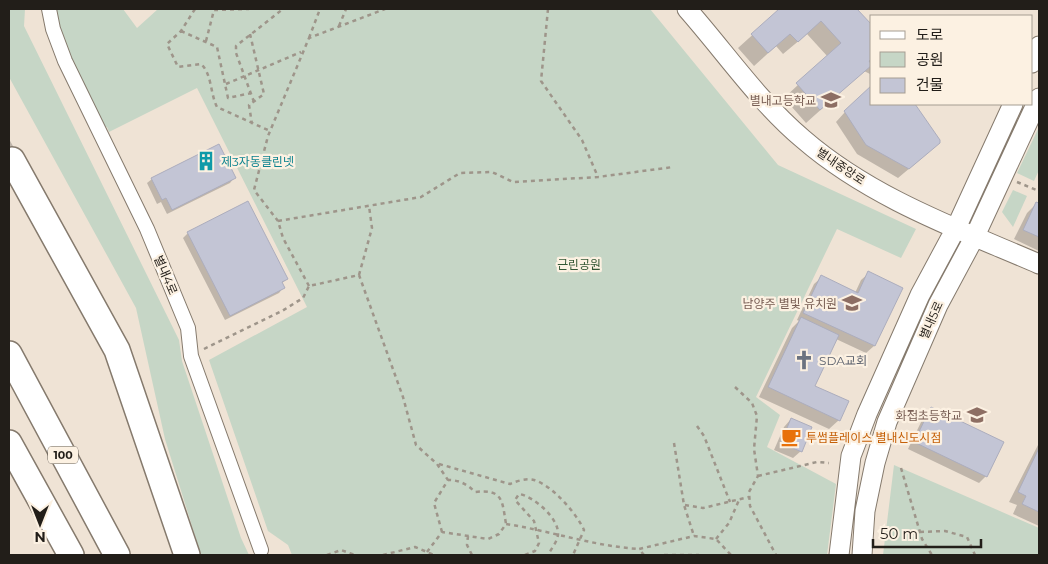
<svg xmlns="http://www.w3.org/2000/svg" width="1048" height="564" font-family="Montserrat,'Noto Sans KR',sans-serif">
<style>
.green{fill:#c6d6c6}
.shadow{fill:#0003}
.building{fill:#c3c5d5;stroke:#acadbd}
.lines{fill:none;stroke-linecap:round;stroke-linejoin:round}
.street-casing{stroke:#857a6d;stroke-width:16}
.secondary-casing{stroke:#857a6d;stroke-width:21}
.highway-casing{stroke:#857a6d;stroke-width:28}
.path{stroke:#9e958a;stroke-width:2.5;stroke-dasharray:4 4;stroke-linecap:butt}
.street{stroke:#fff;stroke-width:14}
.secondary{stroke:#fff;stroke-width:19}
.highway{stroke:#fff;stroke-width:25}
.labels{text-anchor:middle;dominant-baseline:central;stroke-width:4.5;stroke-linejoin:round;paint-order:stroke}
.shield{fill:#fcf1e2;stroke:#635d55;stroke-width:1}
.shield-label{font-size:11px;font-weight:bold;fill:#221e19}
.education-label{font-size:12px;fill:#785e54;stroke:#fcf1e2;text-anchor:end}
.culture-label{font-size:12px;fill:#0d838f;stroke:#fcf1e2;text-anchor:start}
.street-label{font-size:12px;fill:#221e19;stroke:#fcf1e2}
.park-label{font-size:12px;fill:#335734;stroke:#fcf1e2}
.worship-label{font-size:12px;fill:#5b616d;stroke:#fcf1e2;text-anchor:start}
.food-label{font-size:12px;fill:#c56008;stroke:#fcf1e2;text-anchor:start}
</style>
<rect width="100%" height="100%" fill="#efe3d5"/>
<path class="green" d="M10 9H25L24 26 179 340 182 361 241 538 249 555H201L165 439 136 308 9 77Z
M53 9H123L137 28 158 9H650L778 165 916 229 901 258 837 229 756 397 780 415 767 447 836 484 827 555H292L288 545 268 531 209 360 307 307 197 88 109 132 107 127 104 128 55 22Z
M1039 127V170L1034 181 1017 173Z
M1013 190 1027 196 1013 227 1002 212Z
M894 465 1039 528V555H883Z"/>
<path class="shadow" d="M781 9H855L872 27V75L864 71 806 123 784 98 828 57 807 34 783 54 776 46 754 66 738 48Z
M872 104 915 105 929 152 898 178 857 154 836 122 845 112Z
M9 139 18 155 9 165Z
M234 178 230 183 167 214 161 202 157 204 147 183 152 179Z
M1037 203 1039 204V251L1014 239 1027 213Z
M188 233 287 279 281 284 283 288 279 293 225 320 183 238Z
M869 273 901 288 874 346 866 353 836 339 814 386 839 420 829 429 759 397 792 328 799 321 797 320 814 284 822 277 855 293 861 280Z
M931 409 986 476 979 483 908 449 924 416Z
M791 419 801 451 793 458 774 450 784 427Z
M1039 443V526L1013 514 1017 505 1009 502Z"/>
<path class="building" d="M779 9H857L872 25V59L869 61 872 65 820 110 796 83 841 43 821 21 798 42 790 34 768 53 751 34Z
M872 85V104H915L940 140V143L909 169 866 145 844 111Z
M219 144 236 178 172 210 166 198 162 200 151 178Z
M248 201 288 279 282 282 285 288 230 316 187 232Z
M1036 202 1039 203V237L1023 230Z
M868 271 903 288 875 346 803 313 821 275 858 293Z
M801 317 839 335 815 386 849 401 840 421 768 387Z
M931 407 1004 442 987 477 914 442Z
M791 418 812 427 802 452 781 443Z
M1039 448V512L1022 504 1026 496 1018 492Z"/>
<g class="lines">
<defs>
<path id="street" d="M49 9 53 29 65 61 147 229 188 328 191 356 261 550"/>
<path id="secondary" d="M687 9C725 52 759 102 803 139 871 198 958 229 1039 264
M1032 63 1039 46
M839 555 851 456 867 414 920 295 956 228 1013 104
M862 555 865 511 875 463 887 422 938 305 975 236 1039 98"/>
<path id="highway" d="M12 160 117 350 187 555
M9 354 117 555
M9 443 71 555"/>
</defs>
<use href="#street" class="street-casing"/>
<use href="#secondary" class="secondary-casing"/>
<use href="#highway" class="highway-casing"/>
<path class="path" d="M195 9 181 31 167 44 178 67 201 64C212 74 210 93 217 107L270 131
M548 9 541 81 582 140 598 177
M339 26 346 9
M181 31 217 47 228 98 251 93
M250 34 264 94 249 105 252 124
M309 38 320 9
M206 41 214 10 249 9
M226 84 301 52
M254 102 236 53V46L283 9
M1017 182 1039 191
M278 221 421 197 460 173 492 172 513 182 598 177 673 167
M359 275 372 228 369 206
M309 286 283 238 278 221 254 190 268 136 309 38 385 9
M204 349 282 311 303 298 309 286 359 275 403 397 416 445 437 464 448 480
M735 387 752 403 757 416 754 449 758 476 749 492 750 506 776 555
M697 426 704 436 730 502
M674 443 684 505 694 536
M439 464 510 484C517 481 526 478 534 480 552 485 577 514 584 530L573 555
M901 468 922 539 932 555
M758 476 817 462 829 463
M685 505 703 508 749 497
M442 532 434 503 448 480C459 480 467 484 475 492 503 489 502 500 506 524
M920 532 945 531 967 537 975 555
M468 536 467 545 472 555
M716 539 729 523 739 500
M427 552 442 532 488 539 499 534 506 524C551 531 593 546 639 549
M327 555 341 550 355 555
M383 555 415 547 434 555
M525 555 535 551 539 543 534 521 515 500 519 494C533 496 559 518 558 534 558 541 551 549 548 555
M644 555 639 549 694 536 716 539 731 555
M664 555H699"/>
<use href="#street" class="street"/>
<use href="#secondary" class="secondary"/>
<use href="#highway" class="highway"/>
</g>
<defs>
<symbol id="school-bare" viewBox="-9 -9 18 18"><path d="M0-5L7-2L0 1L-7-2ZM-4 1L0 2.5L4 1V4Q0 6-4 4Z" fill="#8d6e63" stroke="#fcf1e2" stroke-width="2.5" paint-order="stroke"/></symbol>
<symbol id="building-bare" viewBox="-9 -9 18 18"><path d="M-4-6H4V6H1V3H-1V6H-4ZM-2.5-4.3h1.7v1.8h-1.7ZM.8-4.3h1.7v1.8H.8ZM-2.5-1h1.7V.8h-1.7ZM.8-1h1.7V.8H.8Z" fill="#0f9aa8" stroke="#fcf1e2" stroke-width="2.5" paint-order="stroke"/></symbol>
<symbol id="church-bare" viewBox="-9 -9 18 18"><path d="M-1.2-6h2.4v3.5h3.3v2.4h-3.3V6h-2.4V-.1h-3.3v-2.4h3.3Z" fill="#6b7280" stroke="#fcf1e2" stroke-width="2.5" paint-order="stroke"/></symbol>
<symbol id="cafe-bare" viewBox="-9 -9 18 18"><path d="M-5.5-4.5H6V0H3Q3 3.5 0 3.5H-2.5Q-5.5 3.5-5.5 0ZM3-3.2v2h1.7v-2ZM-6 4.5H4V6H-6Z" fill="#e8710a" stroke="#fcf1e2" stroke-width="2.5" paint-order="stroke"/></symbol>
</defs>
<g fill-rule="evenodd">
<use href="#school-bare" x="817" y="86" width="28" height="28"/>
<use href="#building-bare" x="192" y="147" width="28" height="28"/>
<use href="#school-bare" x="838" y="289" width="28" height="28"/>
<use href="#church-bare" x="790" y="346" width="28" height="28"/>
<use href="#school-bare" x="963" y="401" width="28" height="28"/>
<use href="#cafe-bare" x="777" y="423" width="28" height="28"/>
</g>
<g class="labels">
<rect class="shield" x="48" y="446.5" width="30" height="17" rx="4"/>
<g class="shield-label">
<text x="63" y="455">100</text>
</g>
<g class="education-label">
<text x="816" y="100">별내고등학교</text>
<text x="837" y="303">남양주 별빛 유치원</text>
<text x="962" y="415">화접초등학교</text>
</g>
<g class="culture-label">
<text x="221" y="161">제3자동클린넷</text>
</g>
<g class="street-label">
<text transform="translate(841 166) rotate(34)">별내중앙로</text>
<text transform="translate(166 275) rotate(67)">별내4로</text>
<text transform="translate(931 320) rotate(-66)">별내5로</text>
</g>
<g class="park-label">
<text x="579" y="264">근린공원</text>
</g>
<g class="worship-label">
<text x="819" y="360">SDA교회</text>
</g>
<g class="food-label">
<text x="806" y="437">투썸플레이스 별내신도시점</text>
</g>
</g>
<rect width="1048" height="564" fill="none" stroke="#221e19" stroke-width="20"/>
<rect x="870" y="15" width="162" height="90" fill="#fcf1e2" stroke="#a59d92"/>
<rect x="880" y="31" width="25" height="8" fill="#ffffff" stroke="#a59d92"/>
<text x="916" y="40" font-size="15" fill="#221e19">도로</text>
<rect x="880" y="52" width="25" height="15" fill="#c6d6c6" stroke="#a59d92"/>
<text x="916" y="65" font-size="15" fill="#221e19">공원</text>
<rect x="880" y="78" width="25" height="15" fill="#c3c5d5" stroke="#a59d92"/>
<text x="916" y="90" font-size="15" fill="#221e19">건물</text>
<g transform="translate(40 524) rotate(180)" stroke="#fcf1e2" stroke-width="4" paint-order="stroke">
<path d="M0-4L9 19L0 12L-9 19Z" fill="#221e19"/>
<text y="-8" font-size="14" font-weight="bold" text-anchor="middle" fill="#221e19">N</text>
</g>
<path d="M873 539v8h108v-8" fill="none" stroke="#221e19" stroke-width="2.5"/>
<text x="880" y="539" font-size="15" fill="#221e19" stroke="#fcf1e2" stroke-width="4" paint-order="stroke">50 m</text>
</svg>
